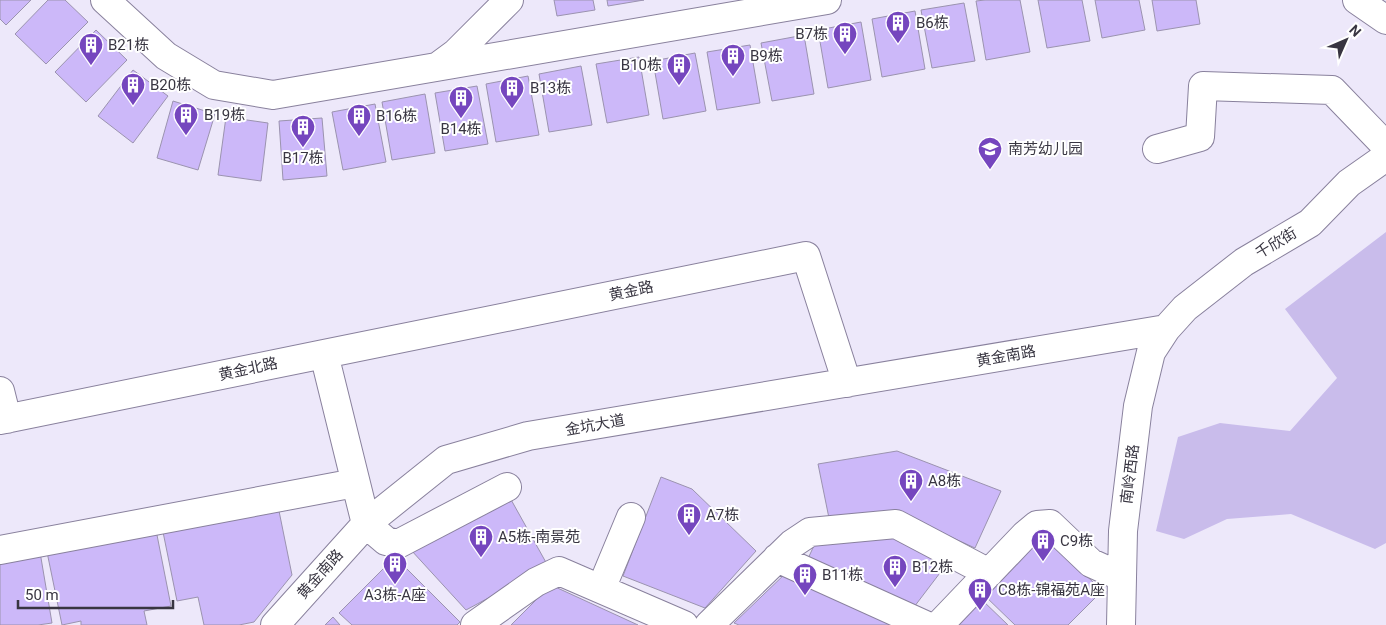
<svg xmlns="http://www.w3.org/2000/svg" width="1386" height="625" font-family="Roboto,'Noto Sans SC',sans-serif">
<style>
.green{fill:#c9bceb}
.building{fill:#ccb8f9;stroke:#9b93af}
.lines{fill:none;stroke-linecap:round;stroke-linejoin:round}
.minor-casing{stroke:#89819d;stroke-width:30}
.minor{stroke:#fff;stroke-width:28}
.labels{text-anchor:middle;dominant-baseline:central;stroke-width:4;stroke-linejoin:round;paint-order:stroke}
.poi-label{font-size:15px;fill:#383541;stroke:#fff;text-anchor:start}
.street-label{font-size:15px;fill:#383541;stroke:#fff}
</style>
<rect width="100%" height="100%" fill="#ede8fa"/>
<path class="green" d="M1386 232V543L1375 549 1291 514 1227 519 1184 539 1156 531 1178 437 1220 423 1290 431 1337 378 1285 309Z"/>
<path class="building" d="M0 0H31L6 25 0 19Z
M48 0H65L88 22 46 64 15 34Z
M554 0H593L595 10 557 16Z
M607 0H644L608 6Z
M985 0H1020L1030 52 986 60 976 1Z
M1038 0H1082L1090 41 1047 48Z
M1095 0H1139L1145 30 1102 38Z
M1152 0H1196L1200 24 1157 31Z
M964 3 975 61 932 68 921 10Z
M915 11 925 69 882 77 872 19Z
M861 22 871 80 828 88 818 30Z
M96 30 127 60 86 102 55 72Z
M804 35 814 94 772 101 761 43Z
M750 45 760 103 717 110 707 52Z
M695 53 706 111 663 119 653 61Z
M639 57 649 115 607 123 596 64Z
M581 66 592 125 549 132 539 74Z
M133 70 168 96 133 143 98 116Z
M528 76 539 135 496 142 486 84Z
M477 86 488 144 445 151 435 93Z
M425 94 435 153 392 160 382 102Z
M173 101 215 114 198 170 157 158Z
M375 104 386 162 343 170 332 112Z
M226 117 268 123 261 181 218 175Z
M322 118 327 176 283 180 279 121Z
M897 451 1001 491 975 548 898 513 830 523 818 464Z
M661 477 692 489 756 551 705 608 623 576Z
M509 496 548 566 466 610 411 550Z
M278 506 292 575 254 622 239 625H204L198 597 177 601 162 527Z
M156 530 171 606 144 611 147 625H81V621L62 625 47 552Z
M887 532 946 565 911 611 806 563 817 539Z
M1043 533 1102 591 1068 625H1015L983 594Z
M40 552 52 623 38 625H0V559Z
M395 557 460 622 457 625H352L339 613Z
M789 570 906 625H739L734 623Z
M551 585 638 625H511Z
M980 598 1008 625H954Z
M333 617 340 625H325Z"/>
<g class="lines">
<defs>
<path id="minor" d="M105 0 166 56 214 85 273 95 827 0
M1357 0 1386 20
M437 67 456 53 509 0
M1157 149 1200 137 1203 86 1332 90 1386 146
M324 354 806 256 847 383
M0 391 7 419
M0 420 324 354 366 524
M366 524 386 541 398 544 507 487
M0 550 355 483
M777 558 925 625
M601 589 631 517
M275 625 366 524 446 460 528 436 1166 329
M475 625 536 582 559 571 684 625
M709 625 792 544 810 532 896 524 989 573
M939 625 1025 535 1037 525 1050 524 1091 563 1122 577
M1121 625 1123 531 1138 406 1151 352 1166 329 1185 308 1244 262 1310 223 1349 183 1386 157"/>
</defs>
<use href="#minor" class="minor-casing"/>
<use href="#minor" class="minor"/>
</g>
<defs>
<symbol id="building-pin" viewBox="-11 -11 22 30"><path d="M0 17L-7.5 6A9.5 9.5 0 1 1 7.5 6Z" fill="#7546be" stroke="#fff"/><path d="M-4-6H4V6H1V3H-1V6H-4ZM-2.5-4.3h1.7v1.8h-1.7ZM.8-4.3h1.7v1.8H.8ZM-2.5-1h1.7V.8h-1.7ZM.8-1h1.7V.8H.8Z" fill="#fff"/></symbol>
<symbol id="school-pin" viewBox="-11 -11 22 30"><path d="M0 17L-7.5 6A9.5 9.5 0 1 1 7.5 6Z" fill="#7546be" stroke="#fff"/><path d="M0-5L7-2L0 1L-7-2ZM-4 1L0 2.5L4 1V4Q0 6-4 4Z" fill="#fff"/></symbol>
</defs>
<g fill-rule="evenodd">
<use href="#building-pin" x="884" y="9" width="28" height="38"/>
<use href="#building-pin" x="831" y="20" width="28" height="38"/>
<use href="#building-pin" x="77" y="31" width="28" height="38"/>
<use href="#building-pin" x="719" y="42" width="28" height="38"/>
<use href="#building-pin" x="665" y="51" width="28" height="38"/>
<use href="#building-pin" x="119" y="71" width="28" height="38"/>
<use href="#building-pin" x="498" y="74" width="28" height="38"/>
<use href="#building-pin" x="447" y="84" width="28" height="38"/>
<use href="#building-pin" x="172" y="101" width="28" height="38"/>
<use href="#building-pin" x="345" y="102" width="28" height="38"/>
<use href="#building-pin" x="289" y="113" width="28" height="38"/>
<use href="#school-pin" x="976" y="135" width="28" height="38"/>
<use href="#building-pin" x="897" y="467" width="28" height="38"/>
<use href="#building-pin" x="675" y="501" width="28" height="38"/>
<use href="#building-pin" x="467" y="523" width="28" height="38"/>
<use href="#building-pin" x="1029" y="527" width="28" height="38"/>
<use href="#building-pin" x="381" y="550" width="28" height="38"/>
<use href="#building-pin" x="881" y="553" width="28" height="38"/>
<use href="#building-pin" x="791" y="561" width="28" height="38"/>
<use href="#building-pin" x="966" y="576" width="28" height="38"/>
</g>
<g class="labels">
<g class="poi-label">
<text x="916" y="23">B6栋</text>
<text x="828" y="34" text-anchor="end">B7栋</text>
<text x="108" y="45">B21栋</text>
<text x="750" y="56">B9栋</text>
<text x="662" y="65" text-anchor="end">B10栋</text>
<text x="150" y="85">B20栋</text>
<text x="530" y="88">B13栋</text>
<text x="204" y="115">B19栋</text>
<text x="376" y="116">B16栋</text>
<text x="461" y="129" text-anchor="middle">B14栋</text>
<text x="1008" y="149">南芳幼儿园</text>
<text x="303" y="158" text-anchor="middle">B17栋</text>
<text x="928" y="481">A8栋</text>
<text x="706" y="515">A7栋</text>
<text x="498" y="537">A5栋-南景苑</text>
<text x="1060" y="541">C9栋</text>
<text x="912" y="567">B12栋</text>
<text x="822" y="575">B11栋</text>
<text x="998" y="590">C8栋-锦福苑A座</text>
<text x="395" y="595" text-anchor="middle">A3栋-A座</text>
</g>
<g class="street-label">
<text transform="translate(1276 243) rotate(-31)">千欣街</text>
<text transform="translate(631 291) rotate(-12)">黄金路</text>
<text transform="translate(1006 356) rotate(-10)">黄金南路</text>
<text transform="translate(248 369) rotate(-12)">黄金北路</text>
<text transform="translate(595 425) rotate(-10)">金坑大道</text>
<text transform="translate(1130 474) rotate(-83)">南岭西路</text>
<text transform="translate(320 574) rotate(-48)">黄金南路</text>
</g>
</g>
<g transform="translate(1346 40) rotate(45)" stroke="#ffffff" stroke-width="4" paint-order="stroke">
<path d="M0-4L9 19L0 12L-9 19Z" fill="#383541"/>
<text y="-8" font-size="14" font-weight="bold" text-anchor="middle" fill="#383541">N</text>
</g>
<path d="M18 600v8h155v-8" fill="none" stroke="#383541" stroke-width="2.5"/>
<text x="25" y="600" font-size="15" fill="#383541" stroke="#ffffff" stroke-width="4" paint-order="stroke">50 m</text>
</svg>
